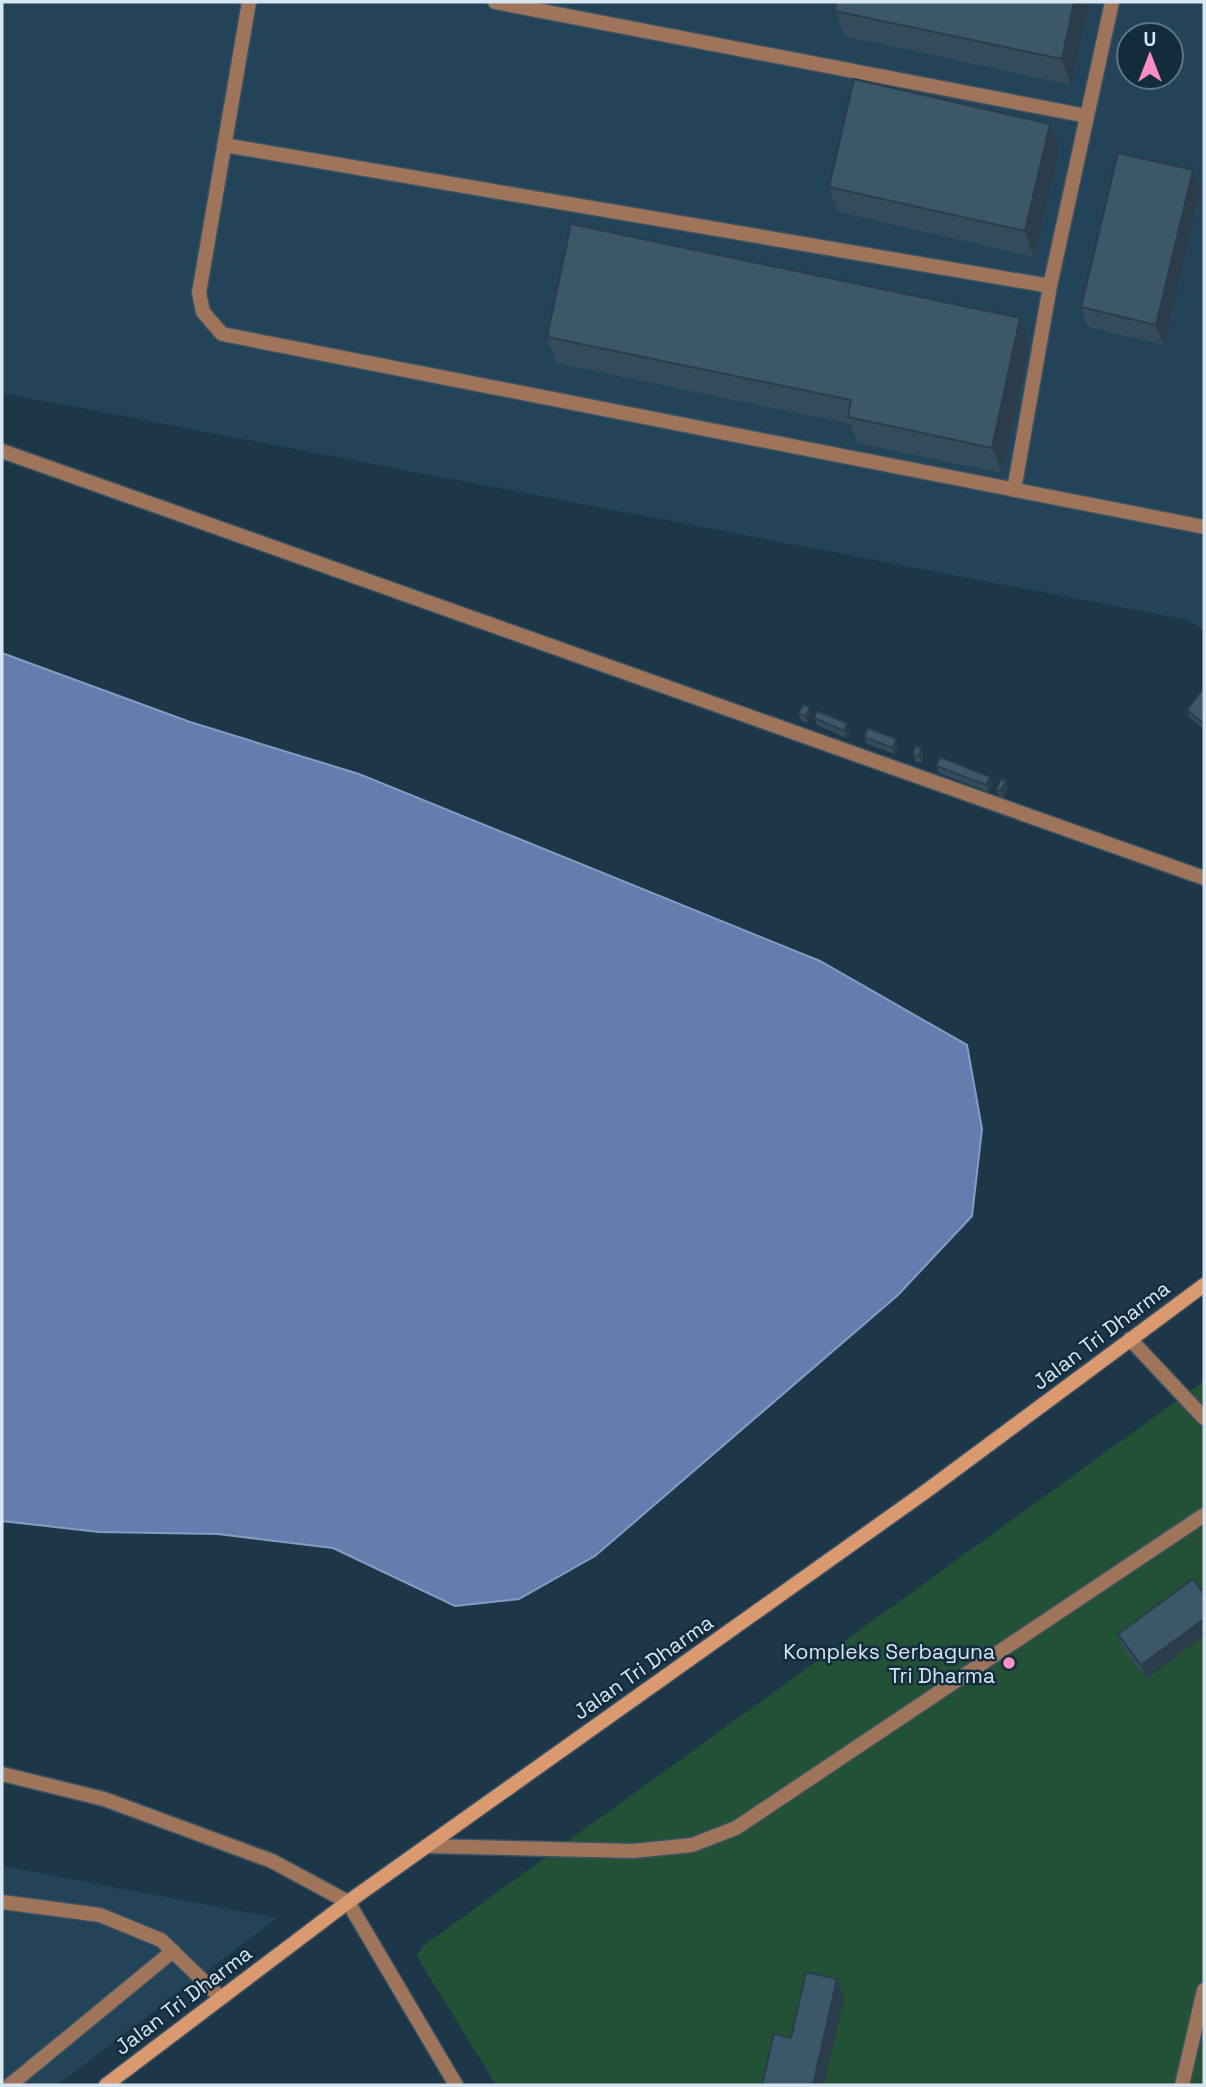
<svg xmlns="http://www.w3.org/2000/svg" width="1206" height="2087" font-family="'Space Grotesk',sans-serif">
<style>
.built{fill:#234358;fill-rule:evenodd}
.green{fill:#225135}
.water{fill:#647cae;stroke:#869cc2;stroke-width:2}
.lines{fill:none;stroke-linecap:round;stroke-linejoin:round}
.service-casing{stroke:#3b5263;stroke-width:17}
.tertiary-casing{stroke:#3b5263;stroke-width:17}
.secondary-casing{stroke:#3b5263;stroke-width:17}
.service{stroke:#9e755b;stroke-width:14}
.tertiary{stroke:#9e755b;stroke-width:14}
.secondary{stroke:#da996f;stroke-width:14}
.wall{fill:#344b5b}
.shaded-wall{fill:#2b3d4a}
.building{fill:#3d576a;stroke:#2b3d4a;stroke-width:2}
.poi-dot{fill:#fb8fc5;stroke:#132c3d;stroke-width:2.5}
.labels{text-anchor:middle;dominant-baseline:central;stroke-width:5;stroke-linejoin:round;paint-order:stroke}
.street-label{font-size:21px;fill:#d7e6f1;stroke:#132c3d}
.poi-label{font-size:21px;fill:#d7e6f1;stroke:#132c3d;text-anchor:end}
</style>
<rect width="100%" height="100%" fill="#1d3648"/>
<path class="built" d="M2 2H1204V631L1188 620 2 393ZM1129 35H1171V77H1129Z
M2 1866 277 1918 57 2085H2Z"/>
<path class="green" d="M1204 1381V2085H496L421 1963 417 1955 423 1946Z"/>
<path class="water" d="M2 653 190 722 359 774 820 961 967 1045 982 1129 972 1216 898 1295 595 1556 519 1599 455 1606 333 1548 218 1534 99 1532 2 1521Z"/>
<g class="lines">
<defs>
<path id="service" d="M249 2 199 293 203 312 222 334 1204 527
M495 2 1087 116
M224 145 1050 286
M2 451 1204 878
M1014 490 1050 286 1112 2
M1130 1339 1204 1418
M428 1846 633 1851 692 1845 736 1828 1204 1515
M2 1902 100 1915 161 1940 220 1997
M10 2085 173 1951
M1182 2085 1204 1990"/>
<path id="tertiary" d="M2 1774 104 1799 272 1861 348 1902 456 2085"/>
<path id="secondary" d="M106 2085 348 1902 925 1492 1204 1285"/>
</defs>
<use href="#service" class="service-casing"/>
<use href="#tertiary" class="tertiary-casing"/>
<use href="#secondary" class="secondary-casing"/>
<use href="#service" class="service"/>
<use href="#tertiary" class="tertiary"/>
<use href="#secondary" class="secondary"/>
</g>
<path class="wall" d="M836 2H1089L1071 85 844 36 835 11Z
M1050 124 1059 149 1034 257 838 212 829 187Z
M1200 190 1164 345 1088 327 1081 307Z
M547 337 1029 344 1002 473 857 443 850 424 556 363Z
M1204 690V729L1189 717 1187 710Z
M810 708 812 715 807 723 801 720 798 713Z
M814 718 850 730 846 738 817 725Z
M864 737 899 746 895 754 867 744Z
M921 748 923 755 922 763 916 762 913 755Z
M936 766 993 784 989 792 939 773Z
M1008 788 1004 798 999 796 996 789Z
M1204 1594V1636L1146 1679 1123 1648 1118 1634Z"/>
<path class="shaded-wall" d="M1074 2H1089L1071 85 1062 59Z
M1050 124 1059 149 1034 257 1025 231Z
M1193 170 1200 190 1164 345 1156 325Z
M1020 318 1029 344 1002 473 992 448Z
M810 708 812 715 807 723 805 716Z
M847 723 850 730 846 738 844 731Z
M896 739 899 746 895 754 893 748Z
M921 748 923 755 922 763 919 756Z
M990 777 993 784 989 792 986 785Z
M1006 781 1008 788 1004 798 1001 791Z
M1204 1619V1636L1146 1679 1141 1665Z
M837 1979 844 1999 824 2085H813Z"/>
<path class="building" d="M836 2H1074L1062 59 835 11Z
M854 79 1050 124 1025 231 829 187Z
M1118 153 1193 170 1156 325 1081 307Z
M571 224 1020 318 992 448 848 417 851 400 547 337Z
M1203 689 1204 690V724L1187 710Z
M804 704 810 708 805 716 798 713Z
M817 711 847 723 844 731 814 718Z
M868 728 896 739 893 748 864 737Z
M915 746 921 748 919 756 913 755Z
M940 757 990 777 986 785 936 766Z
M1001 779 1006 781 1001 791 996 789Z
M1193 1579 1204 1594V1619L1141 1665 1118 1634Z
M806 1972 837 1979 813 2085H762L774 2034 791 2038Z"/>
<circle class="poi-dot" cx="1009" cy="1663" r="7"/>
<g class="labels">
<g class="street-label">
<text transform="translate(1101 1335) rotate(-37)">Jalan Tri Dharma</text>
<text transform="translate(643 1667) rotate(-35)">Jalan Tri Dharma</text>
<text transform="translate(183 2000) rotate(-37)">Jalan Tri Dharma</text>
</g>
<g class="poi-label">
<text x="995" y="1651">Kompleks Serbaguna<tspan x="995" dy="24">Tri Dharma</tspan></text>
</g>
</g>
<rect width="1206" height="2087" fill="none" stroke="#d7e6f1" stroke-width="7"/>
<g transform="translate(1150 56)"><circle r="33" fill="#132c3d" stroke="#617685" stroke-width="2"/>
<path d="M0-5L12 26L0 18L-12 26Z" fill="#fb8fc5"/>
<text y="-10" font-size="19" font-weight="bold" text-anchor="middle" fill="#d7e6f1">U</text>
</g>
</svg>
